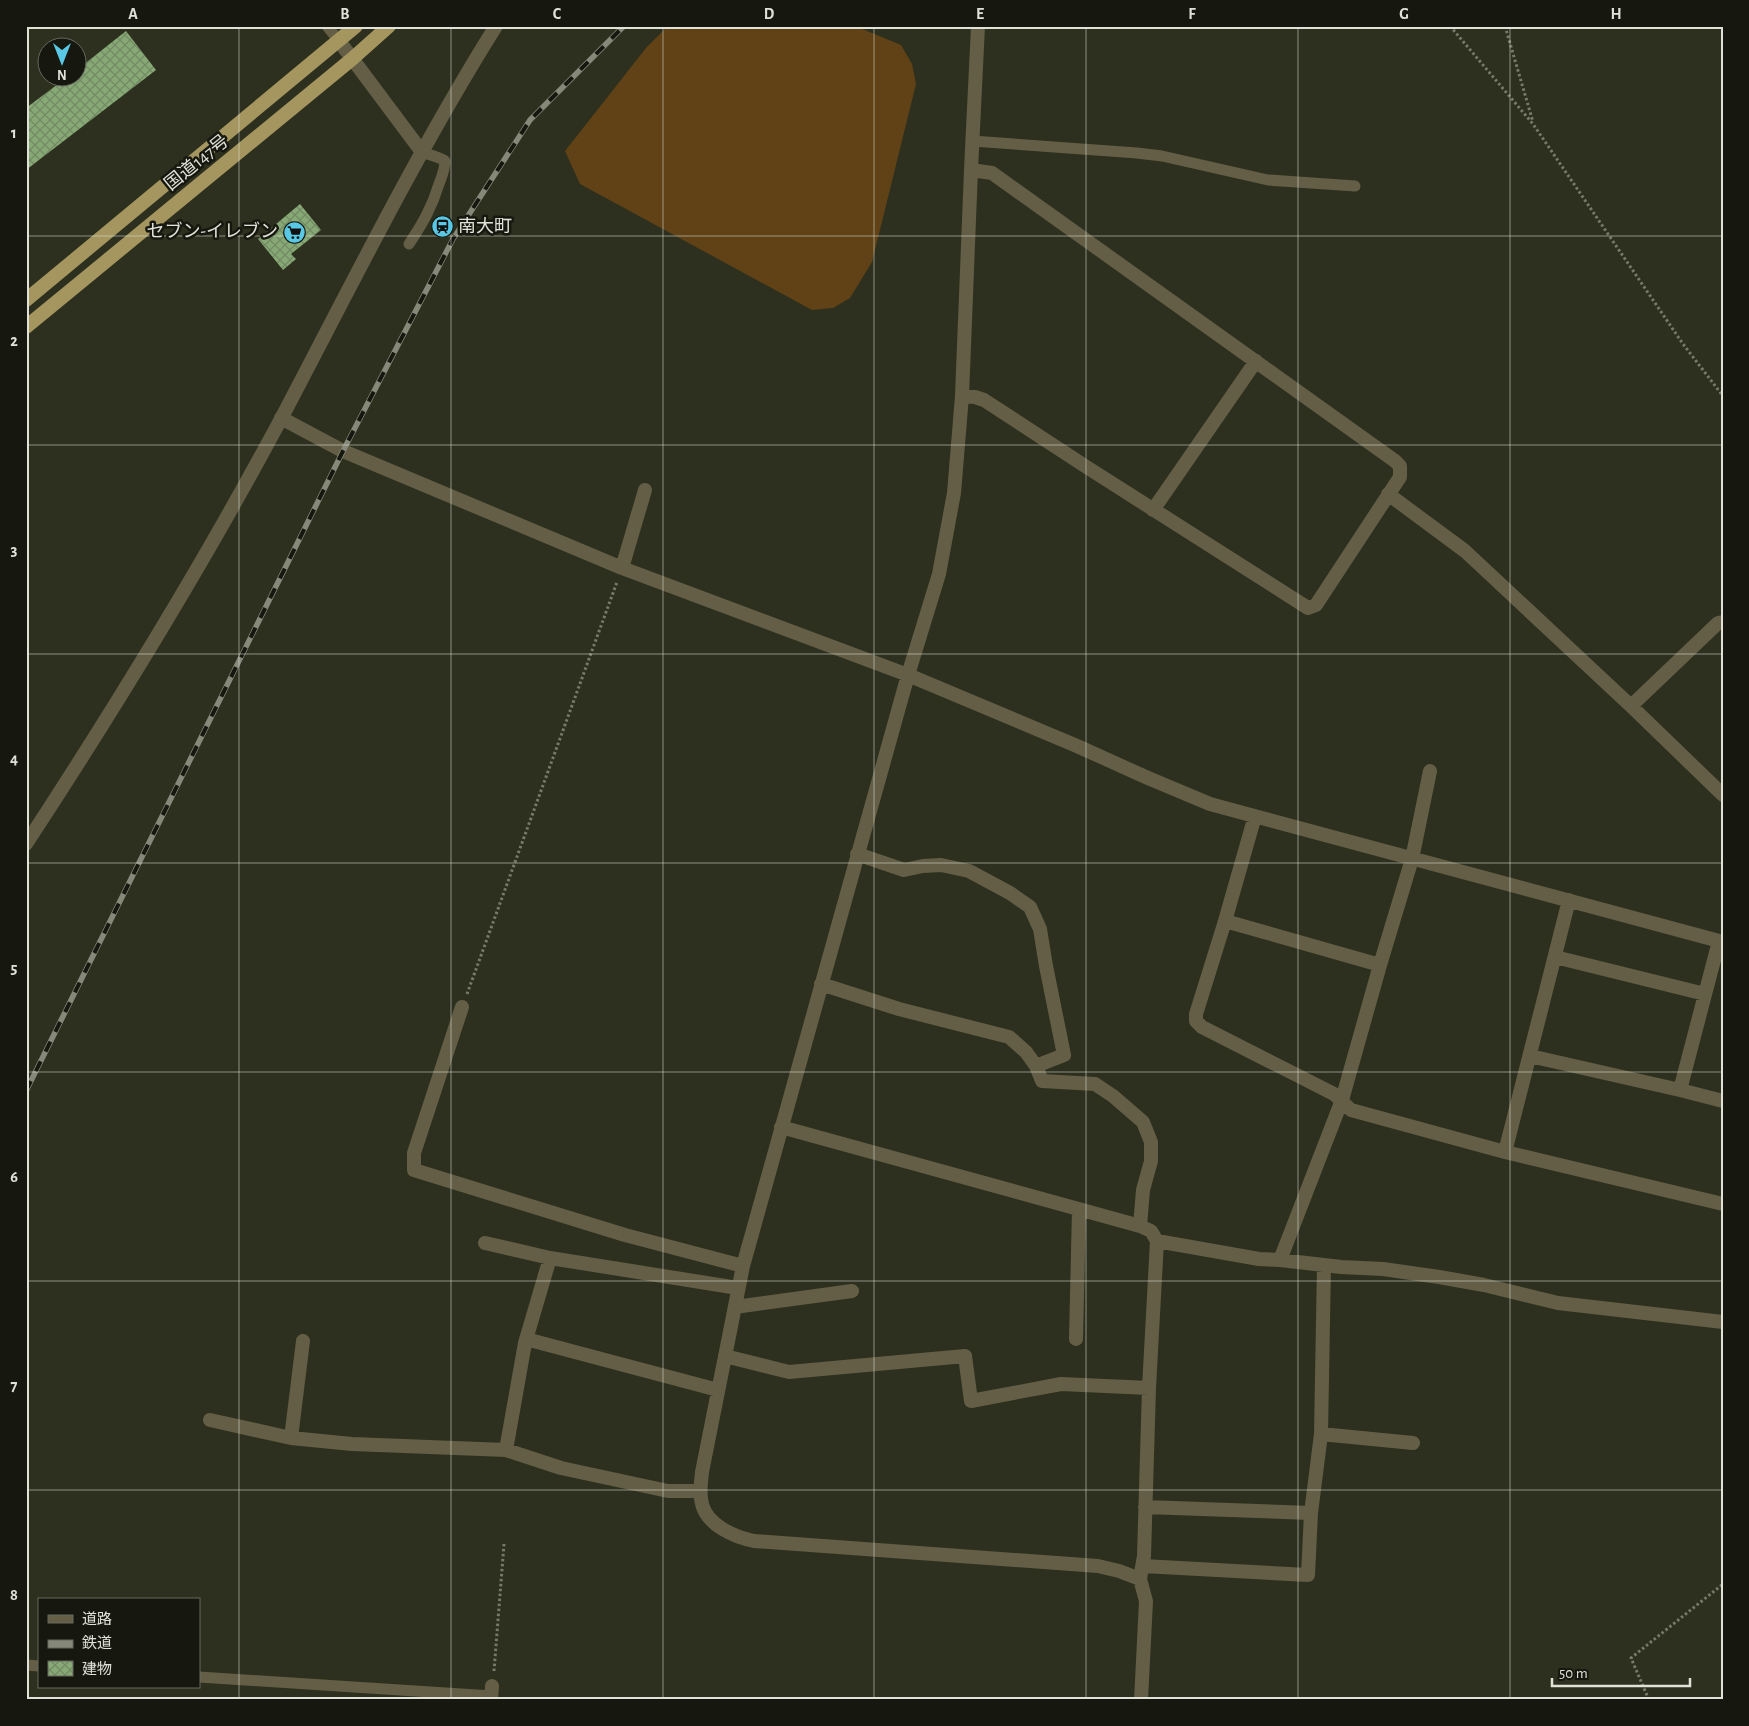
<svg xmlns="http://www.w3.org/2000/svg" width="1749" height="1726" font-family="'Alegreya Sans','Noto Sans JP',sans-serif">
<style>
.garden{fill:#604216}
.building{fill:url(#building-cross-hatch)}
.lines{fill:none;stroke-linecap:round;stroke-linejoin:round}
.path{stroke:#777a6b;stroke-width:3;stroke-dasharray:2.5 2.5;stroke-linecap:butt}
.service{stroke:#645e46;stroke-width:11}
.minor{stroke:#645e46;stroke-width:14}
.tertiary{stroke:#645e46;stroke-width:14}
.trunk{stroke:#a5965f;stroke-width:14}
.rail-casing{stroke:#86897a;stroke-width:5.5}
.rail{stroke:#16170f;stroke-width:4;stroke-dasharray:11;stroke-linecap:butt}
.grid{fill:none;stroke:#e0e2d7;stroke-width:1;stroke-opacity:0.55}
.labels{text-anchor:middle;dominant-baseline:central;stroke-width:5;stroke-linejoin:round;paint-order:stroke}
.street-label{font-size:18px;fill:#e0e2d7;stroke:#16170f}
.poi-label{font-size:18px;fill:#e0e2d7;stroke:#16170f;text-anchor:start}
.neatline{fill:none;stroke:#e0e2d7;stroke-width:2}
.grid-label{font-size:16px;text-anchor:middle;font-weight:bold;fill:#e0e2d7}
</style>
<defs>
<pattern id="building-cross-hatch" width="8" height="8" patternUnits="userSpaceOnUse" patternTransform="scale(1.25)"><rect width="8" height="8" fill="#87a975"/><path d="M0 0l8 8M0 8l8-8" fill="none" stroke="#738b65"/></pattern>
</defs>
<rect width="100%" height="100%" fill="#2d301e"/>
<path class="garden" d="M668 26H855L901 45 912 64 916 84 872 262 850 298 833 308 812 310 580 184 565 151 646 48Z"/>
<path class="building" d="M126 31 156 70 26 170V108L66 78H78V69Z
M300 204 321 230 291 254 296 259 283 270 258 239Z"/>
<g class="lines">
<path class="path" d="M1450 26 1533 124 1683 344 1723 396
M1505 26 1533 122
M467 994 617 582
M494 1671 504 1544
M1649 1700 1631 1658 1723 1584"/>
<path class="service" d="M327 26 339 41
M972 141 1137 153 1162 156 1268 180 1355 186
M409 244C423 223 432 207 439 184 442 176 445 169 445 161 440 157 428 155 422 152
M26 1665 39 1666
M199 1677 492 1696"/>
<path class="minor" d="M978 26 971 170 962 396 954 493 939 574 908 675 743 1266 702 1472C701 1483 699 1493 702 1504 707 1525 734 1537 754 1541L1098 1566 1119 1571 1140 1579
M962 396 975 397 984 400 1085 466 1308 608 1316 605 1400 477V466L1395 461 992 173 971 170
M281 418 343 451 622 568 908 675 1077 746 1148 778 1210 804 1723 942
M1388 494 1465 551 1631 706 1723 795
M1153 510 1256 361
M622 568 645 490
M1631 706 1718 623 1723 622
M1255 816 1225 921 1196 1014V1021L1202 1027 1334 1094 1351 1110 1505 1152 1723 1204
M857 854 904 870 923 866 941 865 969 871 1010 893 1030 907 1040 929 1046 966 1064 1055 1036 1066
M1225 921 1380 965
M1555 957 1705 994
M821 984 899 1009 1009 1037 1026 1052 1036 1066 1042 1081 1095 1084 1113 1096 1143 1122 1151 1142V1161L1143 1190 1140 1226
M462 1007 414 1153V1170L625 1235 743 1266
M1530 1056 1680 1090 1723 1101
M1680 1090 1719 941
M781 1127 1140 1226 1151 1231 1157 1241 1149 1388 1144 1556 1140 1579 1146 1601 1141 1700
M1505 1152 1569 900
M1157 1241 1259 1259 1280 1260 1341 1267 1383 1269 1439 1277 1484 1285 1558 1303 1723 1322
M485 1243 550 1258 738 1288
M1280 1260 1342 1100 1380 965 1412 859 1430 771
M735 1307 852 1291
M526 1339 718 1390
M1076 1339 1079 1209
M725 1356 789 1372 965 1356 971 1401 1061 1384 1149 1388
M210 1420 291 1438 352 1444 506 1450 561 1468 668 1491H700
M1321 1434 1413 1443
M291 1438 303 1341
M506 1450 525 1343 550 1258
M1145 1507 1311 1513
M1143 1566 1308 1575 1311 1513 1321 1434 1324 1265"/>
<path class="tertiary" d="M339 41 422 152
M26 844C117 705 204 563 282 417 351 286 417 152 496 26
M491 1700 492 1686"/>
<path class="trunk" d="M26 300 356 26
M26 327 352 59 389 26"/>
<defs>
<path id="rail" d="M26 1091 343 451 453 239 530 120 624 26"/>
</defs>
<use href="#rail" class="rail-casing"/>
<use href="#rail" class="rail"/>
</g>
<path class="grid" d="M239 26V1700M451 26V1700M663 26V1700M874 26V1700M1086 26V1700M1298 26V1700M1510 26V1700M26 236H1723M26 445H1723M26 654H1723M26 863H1723M26 1072H1723M26 1281H1723M26 1490H1723"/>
<defs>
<symbol id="station-disc" viewBox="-11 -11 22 22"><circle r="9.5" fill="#58c8e4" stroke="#16170f"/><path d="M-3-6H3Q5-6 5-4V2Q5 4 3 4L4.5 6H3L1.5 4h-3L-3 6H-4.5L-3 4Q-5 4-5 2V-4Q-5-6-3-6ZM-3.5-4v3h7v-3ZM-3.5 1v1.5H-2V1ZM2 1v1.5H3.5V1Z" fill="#111"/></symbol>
<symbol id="supermarket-disc" viewBox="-11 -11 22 22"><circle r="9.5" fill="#58c8e4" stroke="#16170f"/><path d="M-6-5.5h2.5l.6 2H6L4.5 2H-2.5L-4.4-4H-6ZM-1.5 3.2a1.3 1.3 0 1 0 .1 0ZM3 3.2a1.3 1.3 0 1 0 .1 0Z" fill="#111"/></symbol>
</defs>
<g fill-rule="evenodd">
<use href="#station-disc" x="430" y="214" width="25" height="25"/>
<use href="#supermarket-disc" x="282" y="220" width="25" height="25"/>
</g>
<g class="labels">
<g class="street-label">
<text transform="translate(197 163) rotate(-39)">国道147号</text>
</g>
<g class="poi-label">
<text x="458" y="227">南大町</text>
<text x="278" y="232" text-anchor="end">セブン-イレブン</text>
</g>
</g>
<rect width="1749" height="1726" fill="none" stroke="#16170f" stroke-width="55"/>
<rect x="38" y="1598" width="162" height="90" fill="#16170f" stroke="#67685f"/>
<rect x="48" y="1615" width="25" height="8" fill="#645e46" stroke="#67685f"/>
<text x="82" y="1624" font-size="15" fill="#e0e2d7">道路</text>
<rect x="48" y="1640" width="25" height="8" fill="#86897a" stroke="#67685f"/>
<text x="82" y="1648" font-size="15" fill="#e0e2d7">鉄道</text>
<rect x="48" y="1661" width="25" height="15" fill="url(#building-cross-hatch)" stroke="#67685f"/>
<text x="82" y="1674" font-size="15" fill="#e0e2d7">建物</text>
<g transform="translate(62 62) rotate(180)"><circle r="24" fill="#16170f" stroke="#67685f"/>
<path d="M0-4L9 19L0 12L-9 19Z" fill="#58c8e4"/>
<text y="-8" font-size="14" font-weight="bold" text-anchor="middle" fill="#e0e2d7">N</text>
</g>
<path d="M1552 1678v8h138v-8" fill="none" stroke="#e0e2d7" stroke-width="2.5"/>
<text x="1559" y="1678" font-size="15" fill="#e0e2d7" stroke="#16170f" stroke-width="4" paint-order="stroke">50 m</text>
<rect x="28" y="28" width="1694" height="1670" class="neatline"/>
<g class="grid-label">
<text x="133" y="19">A</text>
<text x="345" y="19">B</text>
<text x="557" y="19">C</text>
<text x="769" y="19">D</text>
<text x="980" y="19">E</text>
<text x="1192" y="19">F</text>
<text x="1404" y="19">G</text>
<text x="1616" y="19">H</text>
<text x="14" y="138">1</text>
<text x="14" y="346">2</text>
<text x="14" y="555">3</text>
<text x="14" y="764">4</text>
<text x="14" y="973">5</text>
<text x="14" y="1182">6</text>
<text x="14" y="1391">7</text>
<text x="14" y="1600">8</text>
</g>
</svg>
